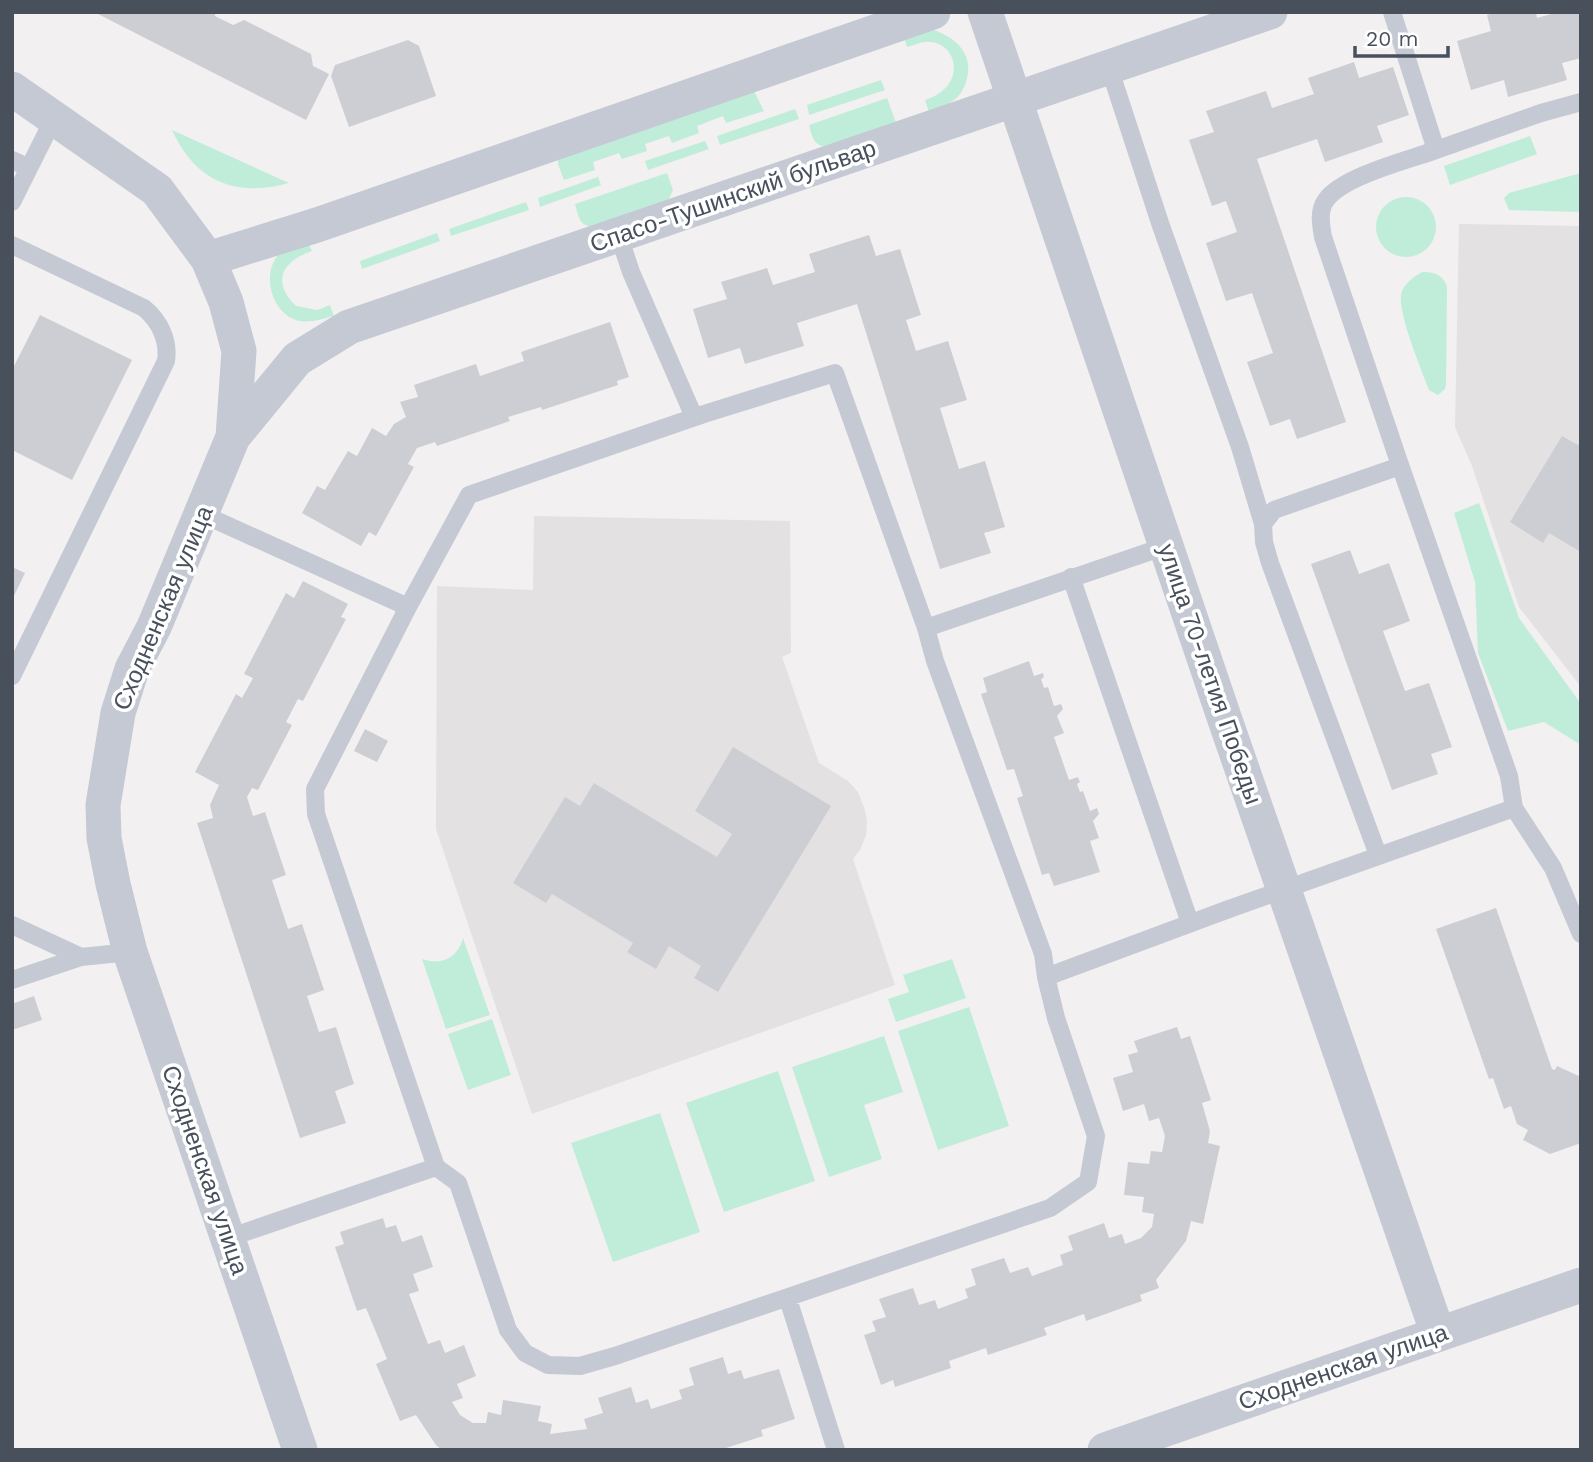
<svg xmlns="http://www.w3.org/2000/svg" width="1593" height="1462" font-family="'Work Sans',sans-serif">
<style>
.education{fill:#e3e1e1}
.green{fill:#c0edd9}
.building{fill:#cdced4}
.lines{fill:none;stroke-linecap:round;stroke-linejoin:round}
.lane{stroke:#c4c9d4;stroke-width:18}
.street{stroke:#c4c9d4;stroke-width:35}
.labels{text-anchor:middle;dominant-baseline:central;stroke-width:7;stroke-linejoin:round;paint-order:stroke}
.street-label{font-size:24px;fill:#48505c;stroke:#fff}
</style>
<rect width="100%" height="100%" fill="#f2f0f0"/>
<path class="education" d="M1459 224 1581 226V687L1519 607 1472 466 1455 427Z
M534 516 790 521 791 653 782 657 819 763 848 781 858 792 864 807 867 820 866 835 860 850 853 859 895 985 532 1114 436 829 437 586 533 590Z"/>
<path class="green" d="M931 29C956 37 975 54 966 82 964 88 960 96 954 100 947 106 937 109 929 112L925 100C969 86 958 39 924 42 918 43 912 46 907 47L903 35Z
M881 80 885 90 809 115 807 105Z
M754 91 764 111 726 123 723 116 697 126 699 133 672 143 669 136 645 144 647 151 622 159 619 153 593 162 595 170 564 180 558 164V158Z
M887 98 896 123 826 147C813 145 812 136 809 125Z
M795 109 799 119 720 145 717 136Z
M172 130 289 183C235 198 195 181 172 130Z
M1530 136 1537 154 1450 185 1444 166Z
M705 141 709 149 648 170 645 161Z
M667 173 673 190 668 201 592 226C579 227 578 214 575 204Z
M1581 173V212L1509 210 1504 198 1509 193Z
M598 177 601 185 540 207 538 198Z
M1376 227a30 30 0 1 1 60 0a30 30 0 1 1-60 0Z
M526 202 529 210 451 236 449 229Z
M437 233 440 241 362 269 360 261Z
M307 240 312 251C282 261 271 282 296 306L317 310 330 305 334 316C322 319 309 324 296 320 270 311 260 270 282 251 289 246 300 243 307 240Z
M1422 272C1434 272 1442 274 1447 286L1446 384 1445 389 1438 395 1429 390C1422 371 1395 308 1402 291 1406 282 1414 277 1422 272Z
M1479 503 1519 618 1581 704V745L1544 722 1508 731 1478 653 1475 582 1454 513Z
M463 938 490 1015 446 1029 422 959C441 966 458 958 463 938Z
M952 959 966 998 896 1022 888 999 909 992 903 975Z
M969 1007 1009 1126 938 1150 898 1031Z
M492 1019 511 1075 468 1090 448 1034Z
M884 1036 903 1092 864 1105 882 1159 829 1177 792 1067Z
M778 1071 815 1181 724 1212 686 1103Z
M660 1113 700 1232 613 1262 571 1143Z"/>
<path class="building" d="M94 12H215V16L233 25 244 20 311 54 313 66 329 74 306 120Z
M1495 12H1536L1537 18 1558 12H1581V58L1562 63 1567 80 1508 97 1504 80 1471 90 1457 41 1491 31 1487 15Z
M408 40 419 46 436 96 349 127 331 76 335 65Z
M1354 62 1359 78 1393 67 1409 115 1377 126 1383 142 1325 162 1317 139 1257 159 1346 422 1297 439 1290 419 1270 426 1247 362 1273 353 1252 293 1226 301 1206 243 1237 232 1226 201 1212 206 1189 140 1214 132 1206 111 1266 91 1272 108 1314 94 1308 78Z
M869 235 876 256 900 249 921 315 906 320 916 351 948 341 967 400 940 408 959 469 985 461 1005 527 984 533 991 553 940 569 857 304 797 323 804 346 745 364 740 348 708 358 693 309 727 299 721 282 767 268 773 285 815 272 809 254Z
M40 315 132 360 72 480 12 450V370Z
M610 322 629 377 617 381 618 385 542 410 541 407 508 417 510 421 437 446 435 442 417 448 408 464 414 467 376 536 369 532 361 546 302 513 317 486 325 490 348 451 357 456 372 428 386 436 394 424 406 417 400 402 418 397 414 385 476 364 480 376 524 361 521 352Z
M1562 436 1578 445 1581 440V552L1549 533 1543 543 1510 522Z
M1350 550 1359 574 1389 563 1410 621 1383 631 1405 691 1429 683 1452 747 1431 754 1438 774 1392 790 1311 564Z
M12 567 25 573 12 600Z
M303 581 348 604 341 617 346 619 303 701 298 699 286 722 292 725 258 790 252 788 247 797 253 816 265 812 286 875 272 880 288 929 302 924 324 990 307 996 319 1032 336 1027 354 1084 335 1091 346 1123 300 1138 197 823 213 818 210 805 219 785 195 772 236 694 242 698 253 678 244 674 286 593 294 598Z
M1029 661 1034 676 1043 673 1044 677 1041 679 1044 688 1048 687 1054 706 1061 704 1063 709 1057 716 1064 733 1054 737 1069 780 1078 777 1080 782 1077 784 1080 792 1083 791 1090 811 1097 808 1099 814 1093 821 1099 838 1090 841 1100 872 1054 886 1049 873 1042 875 1017 798 1023 796 1014 769 1007 770 981 694 987 692 983 678Z
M365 729 388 741 377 762 354 751Z
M733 747 831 806 718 992 694 978 701 966 669 946 656 969 627 952 633 943 552 894 546 903 513 883 565 797 580 806 594 783 717 857 732 834 695 811Z
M1496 908 1552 1069 1555 1070 1557 1066 1581 1077V1143L1550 1154 1523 1140 1528 1130 1517 1124 1511 1106 1504 1109 1493 1078 1489 1079 1436 929Z
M34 996 42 1020 12 1030V1004Z
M1177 1027 1181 1039 1190 1036 1211 1100 1202 1103 1210 1131 1208 1143 1220 1146 1203 1224 1191 1221 1186 1241 1156 1280 1159 1288 1140 1295 1142 1301 1086 1321 1084 1314 1044 1328 1047 1335 988 1355 986 1348 949 1361 951 1368 895 1387 893 1380 881 1385 864 1335 876 1331 872 1321 886 1317 879 1299 913 1288 919 1305 935 1300 938 1309 968 1298 965 1289 976 1285 971 1269 1004 1258 1010 1273 1028 1267 1032 1276 1063 1265 1060 1255 1073 1250 1068 1236 1104 1223 1109 1238 1122 1234 1125 1244 1141 1238 1152 1227 1154 1214 1142 1212 1144 1197 1124 1195 1128 1162 1149 1164 1151 1151 1162 1152 1165 1136 1159 1118 1149 1121 1144 1104 1123 1111 1113 1078 1133 1072 1128 1055 1138 1052 1134 1041Z
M383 1218 386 1228 396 1225 402 1242 422 1235 433 1267 413 1274 419 1291 409 1294 428 1344 440 1340 445 1353 464 1345 476 1376 457 1384 463 1398 452 1402 460 1415 473 1423H486L488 1412 501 1415 503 1400 541 1406 538 1421 552 1424 550 1434 587 1429 584 1419 603 1413 598 1398 631 1387 636 1403 648 1399 651 1409 682 1399 679 1390 694 1385 689 1368 723 1357 728 1374 741 1370 744 1379 779 1369 795 1419 761 1430 763 1436 720 1450H705L704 1448 697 1450H442L436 1445 416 1415 400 1421 376 1364 387 1359 366 1308 357 1311 335 1247 344 1244 340 1232Z"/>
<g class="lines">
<path class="lane" d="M1392 12 1436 150 1541 113 1581 102
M1109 67 1161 226 1240 447 1263 524
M12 160 29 168
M12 202 54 118
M619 236 631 272 694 417
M12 245 144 308C160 321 169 341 166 361L12 676
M202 514 408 607 315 789 316 814 436 1167 458 1183 508 1330 525 1353 548 1365 580 1366 615 1356 1050 1208 1088 1182 1096 1136 1056 1018 1046 977 1229 909 1514 808 1509 776 1399 462 1323 237C1321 225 1318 211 1326 200 1343 176 1409 160 1436 150
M1071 577 1190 923
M408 607 469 495 704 414 835 373 926 628 935 661 1043 954 1046 977
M926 628 1166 546
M1514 808 1553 868 1581 934
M1378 855 1270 563 1264 542 1263 524 1274 510 1400 466
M12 925 81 957
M12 980 81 957 130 952
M228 1238 436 1167
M788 1299 836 1450"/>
<path class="street" d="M985 12 1224 717 1438 1334
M12 89 157 190 208 259 226 302 239 351 233 437 154 627 132 669 118 713 103 805 104 838 113 884 130 952 300 1450
M208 259 317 225 933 12
M233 437 297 359 349 327 1270 12
M1105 1450 1581 1285"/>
</g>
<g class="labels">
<g class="street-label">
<text transform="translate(733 196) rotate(-19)">Спасо-Тушинский бульвар</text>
<text transform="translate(163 608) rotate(-67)">Сходненская улица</text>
<text transform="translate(1210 674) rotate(71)">улица 70-летия Победы</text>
<text transform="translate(205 1170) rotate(71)">Сходненская улица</text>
<text transform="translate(1343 1367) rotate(-19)">Сходненская улица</text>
</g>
</g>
<rect width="1593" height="1462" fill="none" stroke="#48505c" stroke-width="28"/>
<path d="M1355 46v10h93v-10" fill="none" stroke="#48505c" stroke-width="3.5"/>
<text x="1366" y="46" font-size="21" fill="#48505c" stroke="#ffffff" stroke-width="5" paint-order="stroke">20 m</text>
</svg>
